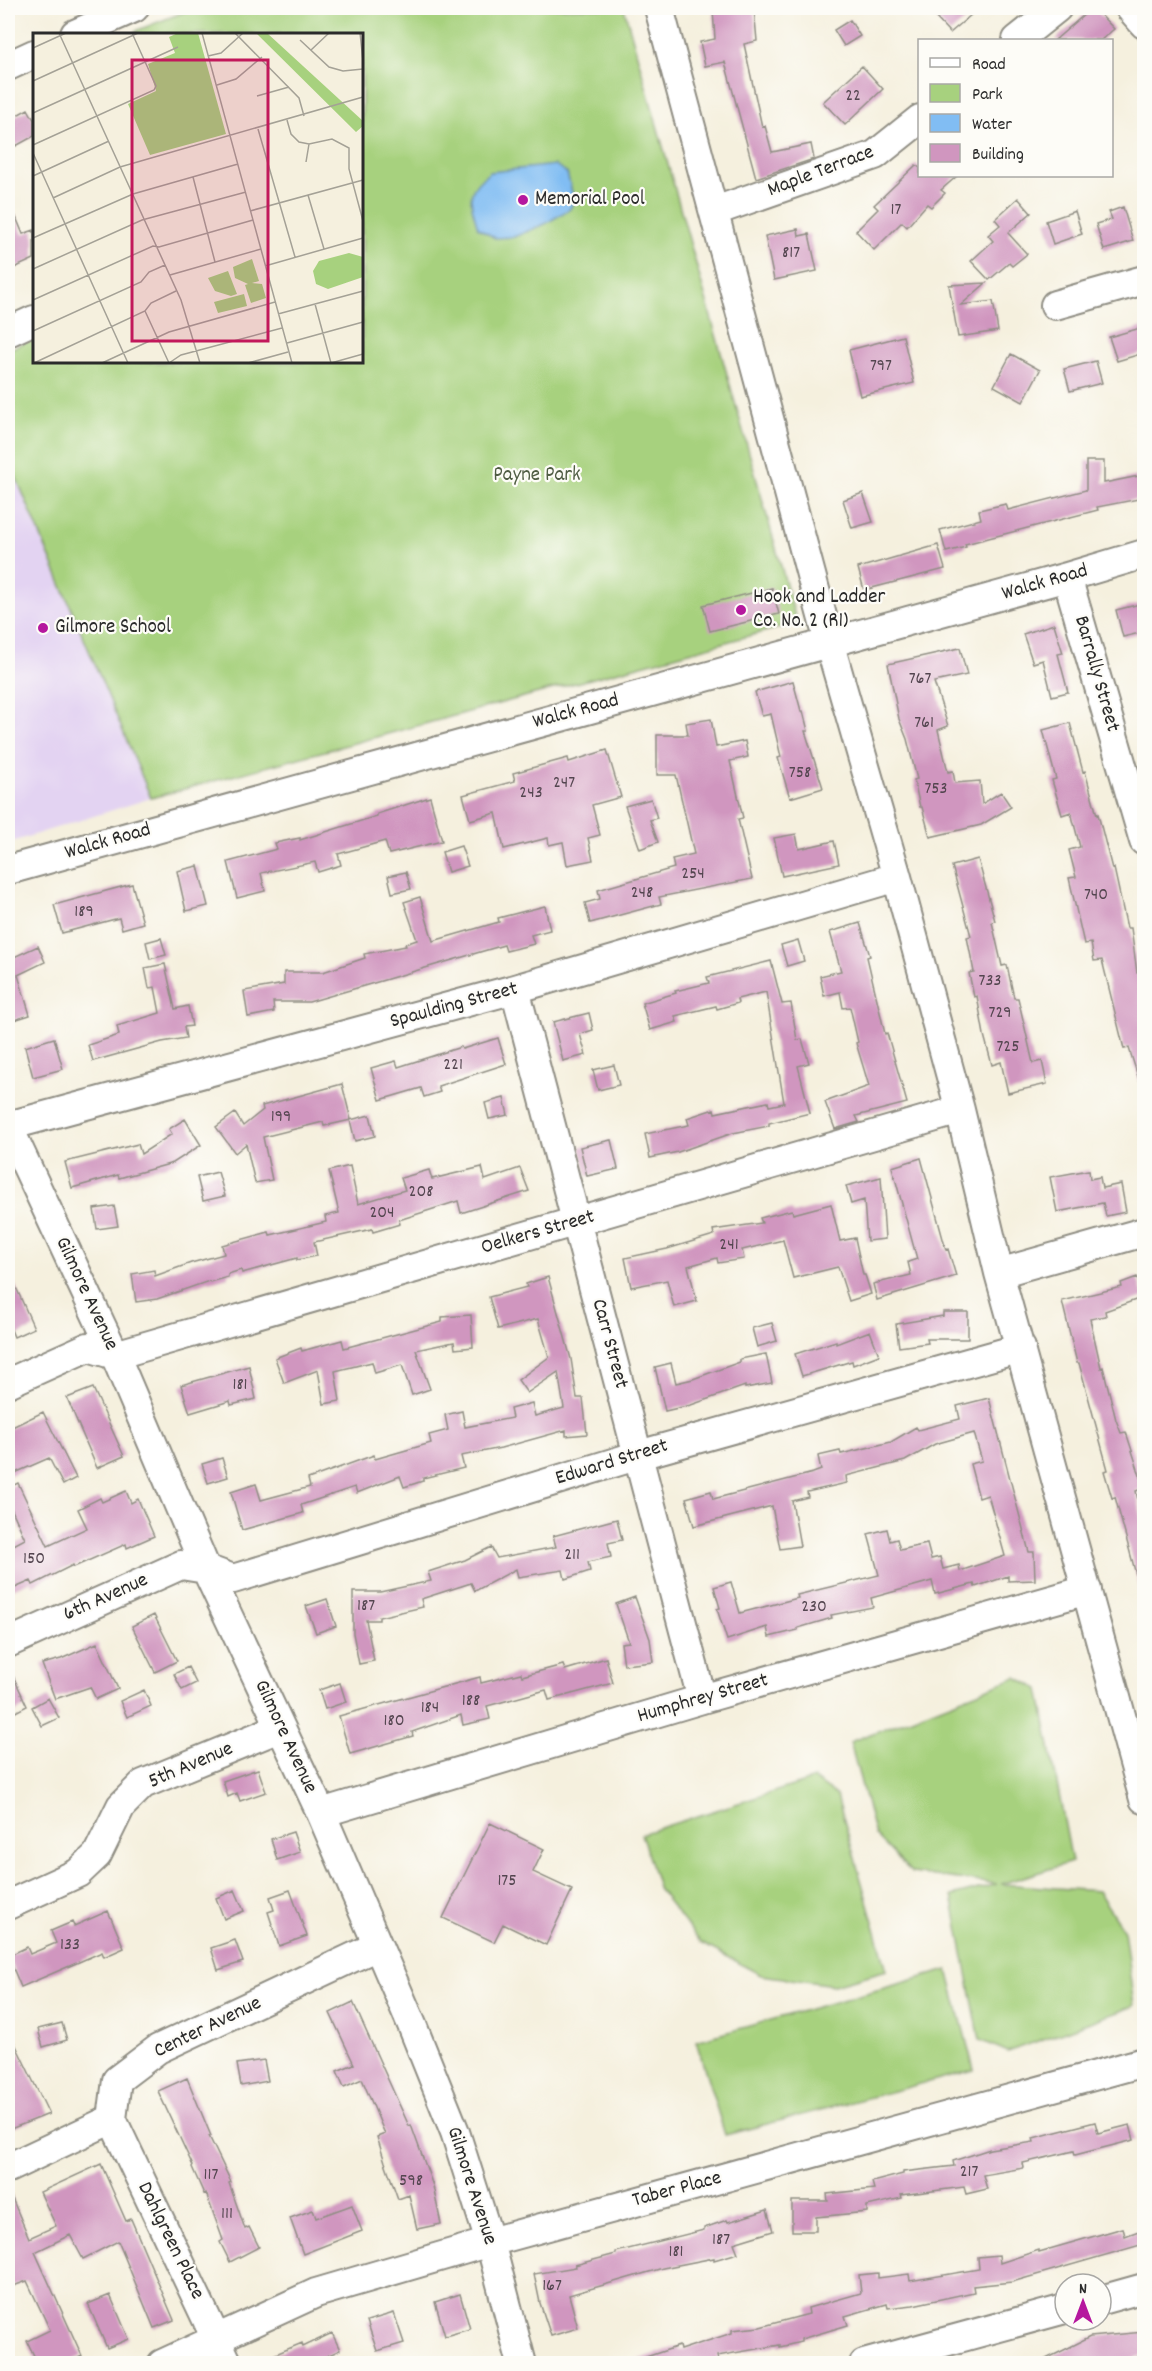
<svg xmlns="http://www.w3.org/2000/svg" width="1152" height="2371" font-family="Dekko,sans-serif">
<style>
.built{fill:#e3d3f2}
.green{fill:#a7d17e;stroke:#697e54;stroke-width:1.5}
.water{fill:#81bdf3;stroke:#56748f;stroke-width:1.5}
.building{fill:#d096bf}
.lines{fill:none;stroke-linecap:round;stroke-linejoin:round}
.minor-casing{stroke:#908e84;stroke-width:32}
.minor{stroke:#fff;stroke-width:28}
.poi-dot{fill:#b5179e;stroke:#fdfcf7;stroke-width:2}
.labels{text-anchor:middle;dominant-baseline:central;stroke-width:4.5;stroke-linejoin:round;paint-order:stroke}
.number-label{font-size:18px;fill:#544650}
.street-label{font-size:21px;fill:#2b2b2b;stroke:#fdfcf7}
.poi-label{font-size:21px;fill:#2b2b2b;stroke:#fdfcf7;text-anchor:start}
.park-label{font-size:21px;fill:#505d44;stroke:#fdfcf7}
.inset-road{fill:none;stroke:#a4a196;stroke-width:1.5}
.view{fill:#c2185b;fill-opacity:0.15;stroke:#c2185b;stroke-width:3}
.inset-edge{fill:none;stroke:#2b2b2b;stroke-width:3}
</style>
<rect width="100%" height="100%" fill="#fdfcf7"/>
<filter id="ink" filterUnits="userSpaceOnUse"><feTurbulence type="fractalNoise" baseFrequency=".0167" numOctaves="2"/><feDisplacementMap in="SourceGraphic" scale="12" xChannelSelector="R" yChannelSelector="G"/><feConvolveMatrix kernelMatrix="1 2 1 2 8 2 1 2 1" color-interpolation-filters="sRGB"/></filter>
<filter id="wash" filterUnits="userSpaceOnUse"><feTurbulence type="fractalNoise" baseFrequency=".008" numOctaves="4" result="noise"/><feDisplacementMap in="SourceGraphic" scale="24" xChannelSelector="R" yChannelSelector="G"/><feGaussianBlur stdDeviation="1.35" result="paint"/><feColorMatrix in="noise" values="0 0 0 0 0 0 0 0 0 0 0 0 0 0 0 0 0 1.4 0 .05"/><feComposite in="paint" operator="in"/></filter>
<g filter="url(#wash)">
<rect width="100%" height="100%" fill="#f5f0de"/>
<path class="built" d="M8 458 151 798 8 843Z"/>
<path class="green" d="M194 8H624L797 623 151 798 8 458V350L34 338V362H362V34H137L135 31Z
M1016 1677 1039 1689 1072 1862 1001 1884 1098 1891 1124 1931 1134 2006 1008 2052 980 2040 952 1896 997 1884 912 1873 875 1835 850 1742Z
M814 1779 837 1796 887 1970 834 1985 761 1975 701 1943 659 1890 641 1834Z
M948 1970 974 2070 725 2135 696 2041Z"/>
<path class="water" d="M555 165 567 173 574 200 570 209 545 224 514 237 495 238 478 228C470 200 464 191 490 172Z"/>
<g id="blocks">
<path class="building" d="M736 8H754L757 41 744 44 762 127 765 126 772 152 811 144 814 159 756 178 725 62 705 66 700 42 715 39 713 10Z
M945 8H979L950 33 935 17Z
M1092 8H1094L1114 29 1101 40H1055Z
M850 20 860 36 844 46 834 30Z
M862 66 883 89 845 125 823 102Z
M28 109 34 120V136L16 146 8 130V120Z
M916 165 920 168V176H957L941 190 945 193 931 207 927 204 907 227 902 222 874 250 856 231 878 209 874 205Z
M8 198 23 234 34 230V259L12 269 8 260Z
M1018 198 1031 213 1008 233 1027 254 1012 266 1009 263 989 280 971 261 993 241 988 235 1000 225 995 219Z
M1123 207 1133 241 1104 250 1096 224 1112 219 1109 212Z
M1075 211 1082 234 1053 244 1046 221Z
M798 229 799 236 809 234 817 271 774 280 765 236Z
M986 283 961 305 993 301 998 331 958 337 949 285Z
M1144 327V353L1117 361 1109 337Z
M903 336 914 383 860 396 849 350Z
M1011 354 1040 370 1023 402 994 386Z
M1096 361 1102 383 1070 391 1064 369Z
M1086 461H1104V483L1144 475V498L1097 507 1098 510 965 544 966 547 946 552 940 530 981 519 979 510 1006 504 1008 510 1086 490Z
M863 493 873 522 852 528 843 500Z
M938 545 945 569 864 590 858 568Z
M772 588 779 614 710 631 703 605Z
M1144 603V632L1123 637 1116 610Z
M1054 624 1063 653 1058 654 1068 692 1052 696 1043 660 1033 663 1023 634Z
M960 648 967 675 934 682 948 726 938 730 948 772 953 771 955 783 980 781 982 804 1001 792 1011 807 981 825 930 837 922 807H920L914 780 917 779 907 739 899 719 888 664Z
M793 681 801 711H803L808 731H805L823 788 790 798 778 758 781 757 771 714 762 716 755 692Z
M711 719 716 747 745 741 748 757 730 761 743 818 738 819 752 879 659 897 661 904 590 923 585 903 600 899 598 890 674 868 672 859 694 854 676 775H657V735H688L686 723Z
M1070 723 1083 772 1085 771 1097 815 1098 814 1112 869 1114 868 1127 928H1131L1137 973H1141L1144 988V1086H1141L1129 1048 1124 1049 1102 960 1094 961 1091 943 1084 944 1069 878 1076 877 1069 850 1080 847 1071 812 1062 815 1052 780 1056 779 1043 730Z
M607 750 621 797 592 805 600 835 588 838 593 860 567 865 563 842 549 845 548 838 504 849 496 813 470 820 463 795 515 781 513 773 568 758 569 762Z
M430 797 442 841 389 854 385 841 338 854 341 865 318 872 315 862 261 873 265 891 237 898 228 862 277 849 275 843 300 838V840L377 816V814Z
M651 799 657 818 650 820 658 842 640 849 625 806Z
M796 834 799 849 834 841 839 864 782 876 774 838Z
M461 846 468 866 448 872 442 852Z
M978 859 995 921 992 922 1002 966 1007 965 1014 998H1018L1033 1063 1042 1061 1047 1084 1008 1093 1001 1062 992 1065 984 1035 977 996 974 997 969 973 974 972 967 937 971 936 952 866Z
M198 866 208 906 186 911 177 871Z
M406 872 411 889 392 893 388 876Z
M132 884 143 923 122 929 119 918 62 933 54 905Z
M420 897 433 941 499 922 498 918 545 906 550 930 531 935 534 944 506 951 504 945 309 1002H273L274 1012 248 1017 244 991 284 984V972H323L365 958 364 954 406 946 405 944 417 940 404 902Z
M860 923 870 956 867 957 885 1034 887 1033 907 1103 856 1116 859 1122 835 1129 825 1102 869 1086 856 1043 858 1042 850 1007 843 1008 840 992 824 996 820 976 841 971 830 932Z
M161 938 166 955 150 959 146 942Z
M798 940 804 961 787 966 781 945Z
M38 946 45 962 18 975 30 1015 8 1022V954L11 953 12 958Z
M771 961 782 1004 791 1003 797 1040 802 1039 809 1063 798 1066 810 1113 769 1123V1126L733 1133 678 1152 650 1158 645 1134 689 1125 687 1118 714 1109 715 1113 768 1102 769 1106 784 1103 766 992 737 999 738 1003 717 1009 716 1006 675 1016 677 1022 650 1030 642 1003 676 993 675 991 709 983 707 977Z
M165 964 175 1009 188 1006 192 1026 184 1027 186 1038 162 1042 93 1061 88 1045 119 1035 117 1026 160 1013 155 987 149 988 145 968Z
M589 1013 593 1030 580 1034 586 1055 563 1061 553 1022Z
M54 1038 63 1069 33 1077 25 1047Z
M498 1038 506 1064 438 1086 440 1092 424 1097 421 1088 380 1100 371 1068 396 1061 398 1067 461 1047 462 1049Z
M614 1065 619 1085 598 1090 593 1070Z
M342 1084 351 1120 324 1126 323 1122 263 1137 272 1180 255 1183 246 1144 235 1153 216 1127 235 1113 243 1126 263 1110 262 1106Z
M504 1098 508 1115 489 1119 485 1103Z
M370 1115 375 1136 355 1141 350 1120Z
M185 1119 201 1145 173 1163 119 1178 118 1175 72 1188 65 1162 138 1144 141 1154 172 1134 169 1129Z
M611 1140 618 1169 587 1176 580 1147Z
M921 1158 946 1250 948 1249 956 1276 877 1300 873 1284 911 1275 908 1262 917 1259 892 1167Z
M350 1166 358 1204 405 1190 401 1178 429 1170 432 1179 482 1167 485 1180 520 1168 529 1191 461 1213 458 1201 399 1220 400 1224 373 1232 372 1229 314 1242 317 1256 297 1260V1258L242 1273 241 1270 228 1274V1277L210 1282 209 1281 157 1299 136 1302 132 1274 154 1270 155 1276 191 1263 224 1254 222 1245 269 1232 270 1235 326 1222 325 1216 339 1213 329 1171Z
M1089 1170 1090 1179 1100 1177 1102 1188 1121 1184 1126 1212 1106 1216 1103 1203 1057 1212 1050 1177Z
M218 1172 225 1196 203 1201 197 1177Z
M881 1177 885 1239 867 1241 864 1200 851 1204 846 1186Z
M831 1204 840 1241 855 1238 863 1275H865L871 1294 849 1301 838 1267 793 1278 783 1240 742 1250 744 1259 718 1263 717 1258 688 1266 697 1301 674 1307 667 1280 631 1287 625 1258 667 1249 714 1235 713 1230 762 1223 760 1218 792 1210 793 1214Z
M114 1206 118 1226 97 1229 94 1209Z
M8 1269 34 1328 14 1337 8 1322Z
M548 1277 571 1359 577 1398H583L587 1434 566 1436V1430L501 1448 461 1456 464 1468 423 1478V1481L404 1487 400 1476 357 1493 355 1487 301 1505 303 1513 242 1530 231 1492 256 1484 261 1500 310 1487 308 1479 374 1455 375 1459 431 1443 429 1435 448 1430 445 1415 462 1411 465 1427 512 1418 510 1409 532 1403 535 1416 564 1408 558 1372 527 1393 518 1380 549 1357 538 1319 498 1329 489 1297 527 1287 526 1284Z
M1137 1277 1144 1297 1105 1311 1106 1316 1090 1319 1101 1368 1103 1367 1116 1420 1121 1433 1126 1432 1144 1488 1136 1491 1144 1527V1592L1141 1593 1115 1497 1112 1498 1104 1471 1108 1470 1079 1363H1077L1062 1301 1122 1287 1121 1283Z
M943 1312H968V1339H927L928 1343 899 1347 896 1324 943 1316Z
M471 1315 473 1347 455 1349 454 1342 416 1350 430 1389 412 1395 402 1365 375 1373 372 1362 335 1371 340 1401 324 1404 318 1370 284 1383 275 1358 301 1348 302 1351 342 1340 344 1348 442 1322V1317Z
M772 1323 777 1341 757 1347 752 1328Z
M870 1331 879 1355 853 1365 852 1361 802 1376 795 1354 836 1341V1344Z
M766 1354 772 1383 745 1388V1386L691 1405 665 1411 655 1367 671 1363 676 1383 693 1379 740 1362V1359Z
M249 1366 256 1399 231 1405 230 1401 190 1413 181 1385Z
M93 1388 124 1456 97 1468 67 1398Z
M989 1398 1029 1552H1034L1035 1580 1008 1581V1576L975 1587 974 1584 935 1594 932 1581 871 1598 873 1607 831 1615 832 1618 798 1628V1630L769 1637 767 1627 727 1640 717 1609 720 1608 714 1587 731 1582 740 1613 798 1598 797 1595 879 1575 868 1534 887 1529 890 1541 897 1539 900 1550 927 1544 931 1559 940 1557 943 1569 959 1565 960 1571 1005 1556 988 1495 979 1498 970 1464 982 1461 974 1433 935 1444 905 1461 846 1476 847 1483 807 1492 808 1497 792 1501 800 1546 780 1549 772 1506 694 1526 686 1498 711 1491 713 1499 813 1473 821 1470 818 1456 840 1451 841 1454 891 1442 916 1427 918 1430 960 1419 957 1406Z
M43 1412 76 1478 63 1485 49 1458 8 1476V1429Z
M222 1458 228 1477 208 1483 202 1464Z
M18 1483 48 1546 87 1528 78 1509 100 1498 102 1502 126 1491 131 1503 138 1499 154 1536 127 1548 126 1544 74 1567 73 1565 33 1585 31 1581 8 1591V1548L25 1539 8 1501V1488Z
M617 1519 622 1540 608 1543 611 1557 588 1562 590 1571 565 1579 563 1570 518 1577 516 1569 475 1591 471 1583 421 1599 423 1607 379 1617V1620H366L374 1661 359 1664 353 1633V1592H380L431 1581 428 1572 465 1560 491 1547 497 1558 556 1547 553 1536Z
M635 1597 650 1639 653 1662 624 1665 621 1643 629 1642 616 1604Z
M327 1599 336 1626 316 1633 306 1606Z
M154 1615 177 1661 155 1672 132 1626Z
M97 1643 118 1689 96 1699 90 1687 55 1699 42 1664 61 1659Z
M606 1658 613 1683 549 1700 546 1690 487 1706 490 1719 463 1725 461 1715 412 1732 413 1736 350 1754 339 1716 480 1677 481 1683 521 1673 522 1676 563 1665 565 1670Z
M8 1665 27 1706 8 1716Z
M188 1667 196 1683 182 1690 174 1674Z
M340 1683 346 1702 325 1709 319 1690Z
M144 1690 151 1706 127 1717 120 1701Z
M48 1698 59 1718 42 1726 32 1707Z
M258 1769 266 1792 240 1801 237 1793 228 1797 223 1781Z
M490 1823 544 1849 533 1872 572 1890 546 1945 503 1924 494 1942 443 1918Z
M293 1832 300 1852 277 1860 271 1839Z
M235 1890 244 1911 224 1919 216 1898Z
M290 1890 307 1936 279 1946 268 1912 274 1910 270 1897Z
M108 1911 124 1948 104 1957 102 1952 21 1987 8 1956 27 1947 30 1954 56 1943 51 1931 72 1922 74 1926Z
M235 1940 243 1962 218 1970 211 1948Z
M353 2002 409 2126 411 2125 433 2186 441 2224 417 2229 409 2195 398 2199 385 2162 377 2137 385 2134 362 2079 344 2087 337 2071 354 2064 330 2013Z
M62 2023 67 2040 43 2047 38 2029Z
M8 2029 49 2114 8 2130Z
M264 2060 268 2081 241 2086 237 2064Z
M187 2078 211 2136H209L231 2182 229 2183 245 2229 249 2227 259 2247 230 2262 220 2242 223 2240 206 2193 204 2194 192 2167 193 2166 158 2091Z
M1095 2122 1098 2133 1130 2125 1134 2140 1075 2155 1074 2151 1023 2163 1024 2168 983 2175 987 2189 966 2194 964 2187 901 2195 902 2198 867 2206V2212L816 2217V2231H792V2201H828L827 2194 874 2189 872 2182 903 2174V2172L954 2166 953 2161 990 2149 1034 2142 1033 2138Z
M101 2164 126 2221 131 2219 174 2320 154 2328 118 2241 83 2259 70 2235 35 2252 82 2356 66 2364H38L27 2341 50 2330 27 2281 8 2288V2189L29 2238 56 2226 40 2192Z
M352 2205 362 2231 303 2254 290 2218 313 2210 316 2218Z
M767 2210 773 2231 734 2243 738 2253 714 2260V2258L663 2268 569 2295 578 2328 551 2336 540 2303 534 2274 576 2267 575 2265 616 2254V2252L704 2230V2228L727 2220 728 2222Z
M1123 2228 1125 2236 1144 2229V2244L1012 2282 973 2286 974 2292 913 2305 888 2308 887 2304 845 2316 848 2325 801 2339V2342L780 2347V2345L717 2356 718 2360 708 2364H635L634 2361 679 2346 680 2350 732 2333V2330L760 2327 809 2314 808 2308 861 2293 859 2275 878 2273V2278L909 2274 910 2281 979 2269 978 2257 999 2255 1000 2263 1039 2250V2252Z
M460 2294 470 2329 445 2336 435 2302Z
M110 2295 129 2339 107 2348 88 2304Z
M394 2313 404 2343 377 2351 367 2321Z
M1144 2332V2355L1129 2360V2362L1036 2364 1090 2337Z
M332 2333 340 2350 310 2364H252L302 2343 303 2347Z"/>
</g>
</g>
<g filter="url(#ink)">
<use href="#blocks" fill-opacity="0" stroke="#908e84" stroke-width="1.5"/>
<g class="lines">
<defs>
<path id="minor" d="M659 8 829 642 897 877 960 1110 999 1273 1144 1799
M1130 8 1144 24
M75 34 134 8
M1017 40 1057 8
M8 66 34 54
M715 211 875 155 920 119
M1055 305 1144 280
M8 332 34 320
M1067 577 1144 841
M8 870 1067 577 1144 554
M515 989C576 1226 641 1462 702 1699
M8 1126 115 1355 206 1569 321 1813 412 2025 455 2132 490 2242 522 2364
M8 1126 515 989 897 877
M999 1273 1144 1232
M8 1383 88 1347 115 1355 960 1110
M8 1643 181 1565 206 1569 233 1579 639 1455 1021 1348
M321 1813 702 1699 1087 1590
M8 1905 78 1873 97 1855 121 1806 143 1784 279 1728
M112 2119 228 2364
M8 2168 112 2119 117 2080 158 2049 377 1946
M1101 2300 1144 2288
M162 2364 316 2293 490 2242 1144 2062
M864 2364 1065 2309"/>
</defs>
<use href="#minor" class="minor-casing"/>
<use href="#minor" class="minor"/>
</g>
</g>
<g class="poi-dot">
<circle cx="523" cy="200" r="6"/>
<circle cx="741" cy="610" r="6"/>
<circle cx="43" cy="628" r="6"/>
</g>
<g class="labels">
<g class="number-label">
<text x="853" y="96">22</text>
<text x="896" y="210">17</text>
<text x="791" y="253">817</text>
<text x="881" y="366">797</text>
<text x="920" y="679">767</text>
<text x="924" y="723">761</text>
<text x="800" y="773">758</text>
<text x="564" y="783">247</text>
<text x="936" y="789">753</text>
<text x="531" y="793">243</text>
<text x="693" y="874">254</text>
<text x="642" y="893">248</text>
<text x="1096" y="895">740</text>
<text x="84" y="912">189</text>
<text x="990" y="981">733</text>
<text x="1000" y="1013">729</text>
<text x="1008" y="1047">725</text>
<text x="453" y="1065">221</text>
<text x="281" y="1117">199</text>
<text x="421" y="1192">208</text>
<text x="382" y="1213">204</text>
<text x="729" y="1245">241</text>
<text x="240" y="1385">181</text>
<text x="572" y="1555">211</text>
<text x="34" y="1559">150</text>
<text x="366" y="1606">187</text>
<text x="814" y="1607">230</text>
<text x="471" y="1701">188</text>
<text x="430" y="1708">184</text>
<text x="394" y="1721">180</text>
<text x="507" y="1881">175</text>
<text x="70" y="1945">133</text>
<text x="969" y="2172">217</text>
<text x="211" y="2175">117</text>
<text x="411" y="2181">598</text>
<text x="227" y="2214">111</text>
<text x="721" y="2240">187</text>
<text x="676" y="2252">181</text>
<text x="552" y="2286">167</text>
</g>
<g class="street-label">
<text transform="translate(821 172) rotate(-21)">Maple Terrace</text>
<text transform="translate(1045 583) rotate(-16)">Walck Road</text>
<text transform="translate(1096 674) rotate(74)">Barrally Street</text>
<text transform="translate(576 712) rotate(-15)">Walck Road</text>
<text transform="translate(108 842) rotate(-16)">Walck Road</text>
<text transform="translate(454 1006) rotate(-15)">Spaulding Street</text>
<text transform="translate(538 1233) rotate(-16)">Oelkers Street</text>
<text transform="translate(86 1294) rotate(65)">Gilmore Avenue</text>
<text transform="translate(609 1344) rotate(75)">Carr Street</text>
<text transform="translate(612 1463) rotate(-17)">Edward Street</text>
<text transform="translate(106 1598) rotate(-24)">6th Avenue</text>
<text transform="translate(703 1699) rotate(-16)">Humphrey Street</text>
<text transform="translate(285 1737) rotate(65)">Gilmore Avenue</text>
<text transform="translate(191 1766) rotate(-23)">5th Avenue</text>
<text transform="translate(208 2028) rotate(-26)">Center Avenue</text>
<text transform="translate(471 2186) rotate(72)">Gilmore Avenue</text>
<text transform="translate(677 2190) rotate(-15)">Taber Place</text>
<text transform="translate(170 2241) rotate(64)">Dahlgreen Place</text>
</g>
<g class="poi-label">
<text x="535" y="200">Memorial Pool</text>
<text x="753" y="598">Hook and Ladder<tspan x="753" dy="24">Co. No. 2 (R1)</tspan></text>
<text x="55" y="628">Gilmore School</text>
</g>
<g class="park-label">
<text x="537" y="476">Payne Park</text>
</g>
</g>
<g transform="translate(33 33)">
<rect width="330" height="330" fill="#f5f0de"/>
<path d="M145 0H165L193 101 117 122 95 71 123 58 115 31 142 20 136 4ZM223 0H234L330 88V93L323 99ZM316 220 330 224V244L295 256 283 251 280 238 286 228ZM219 226 226 248 219 250 229 251 233 265 218 270 212 252 215 251 202 245 200 234ZM195 238 204 261 198 263 182 258 175 245ZM211 261 214 273 185 280 181 269Z" fill="#a7d17e"/>
<path class="inset-road" d="M26 0 148 267 167 330M169 0 259 330M202 0 266 65 271 83M327 0 330 28M267 7 296 34 310 38 330 36M0 15 33 0M278 17 296 0M175 23 188 20 210 0M0 48 105 0M184 52 203 46 229 24M224 63 256 54M0 80 145 14M254 87 258 101 266 109 276 111 299 106 316 115V136L330 188M225 96 262 224M0 112 121 57 123 53 99 0M0 120 95 330M273 129 276 111M0 143 76 108M160 144 182 229M275 162 291 216M20 165 87 134 330 64M217 178 330 147M0 205 100 161 205 131M232 233 330 205M0 236 109 187 213 159M137 242 228 216M0 267 120 213 126 214 220 187M282 271 298 330M112 278 136 330M245 281 330 258M0 298 108 249 116 239 132 232M254 310 330 289M1 330 112 278 118 270 143 258M69 330 136 299 242 269M136 330 148 322 249 295M215 330 255 319M298 330 330 321"/>
<path class="view" d="M99 27H235V308H99Z"/>
<rect width="330" height="330" class="inset-edge"/>
</g>
<rect width="1152" height="2371" fill="none" stroke="#fdfcf7" stroke-width="30"/>
<rect x="918" y="39" width="195" height="138" fill="#fdfcf7" stroke="#a9a8a5" stroke-width="1.5"/>
<rect x="930" y="58" width="30" height="9" fill="#ffffff" stroke="#a9a8a5" stroke-width="1.5"/>
<text x="972" y="69" font-size="18" fill="#2b2b2b">Road</text>
<rect x="930" y="84" width="30" height="18" fill="#a7d17e" stroke="#a9a8a5" stroke-width="1.5"/>
<text x="972" y="99" font-size="18" fill="#2b2b2b">Park</text>
<rect x="930" y="114" width="30" height="18" fill="#81bdf3" stroke="#a9a8a5" stroke-width="1.5"/>
<text x="972" y="129" font-size="18" fill="#2b2b2b">Water</text>
<rect x="930" y="144" width="30" height="18" fill="#d096bf" stroke="#a9a8a5" stroke-width="1.5"/>
<text x="972" y="159" font-size="18" fill="#2b2b2b">Building</text>
<g transform="translate(1083 2302)"><circle r="28" fill="#fdfcf7" stroke="#a9a8a5" stroke-width="1.5"/>
<path d="M0-4.5L10 22L0 15L-10 22Z" fill="#b5179e"/>
<text y="-9" font-size="16" font-weight="bold" text-anchor="middle" fill="#2b2b2b">N</text>
</g>
</svg>
